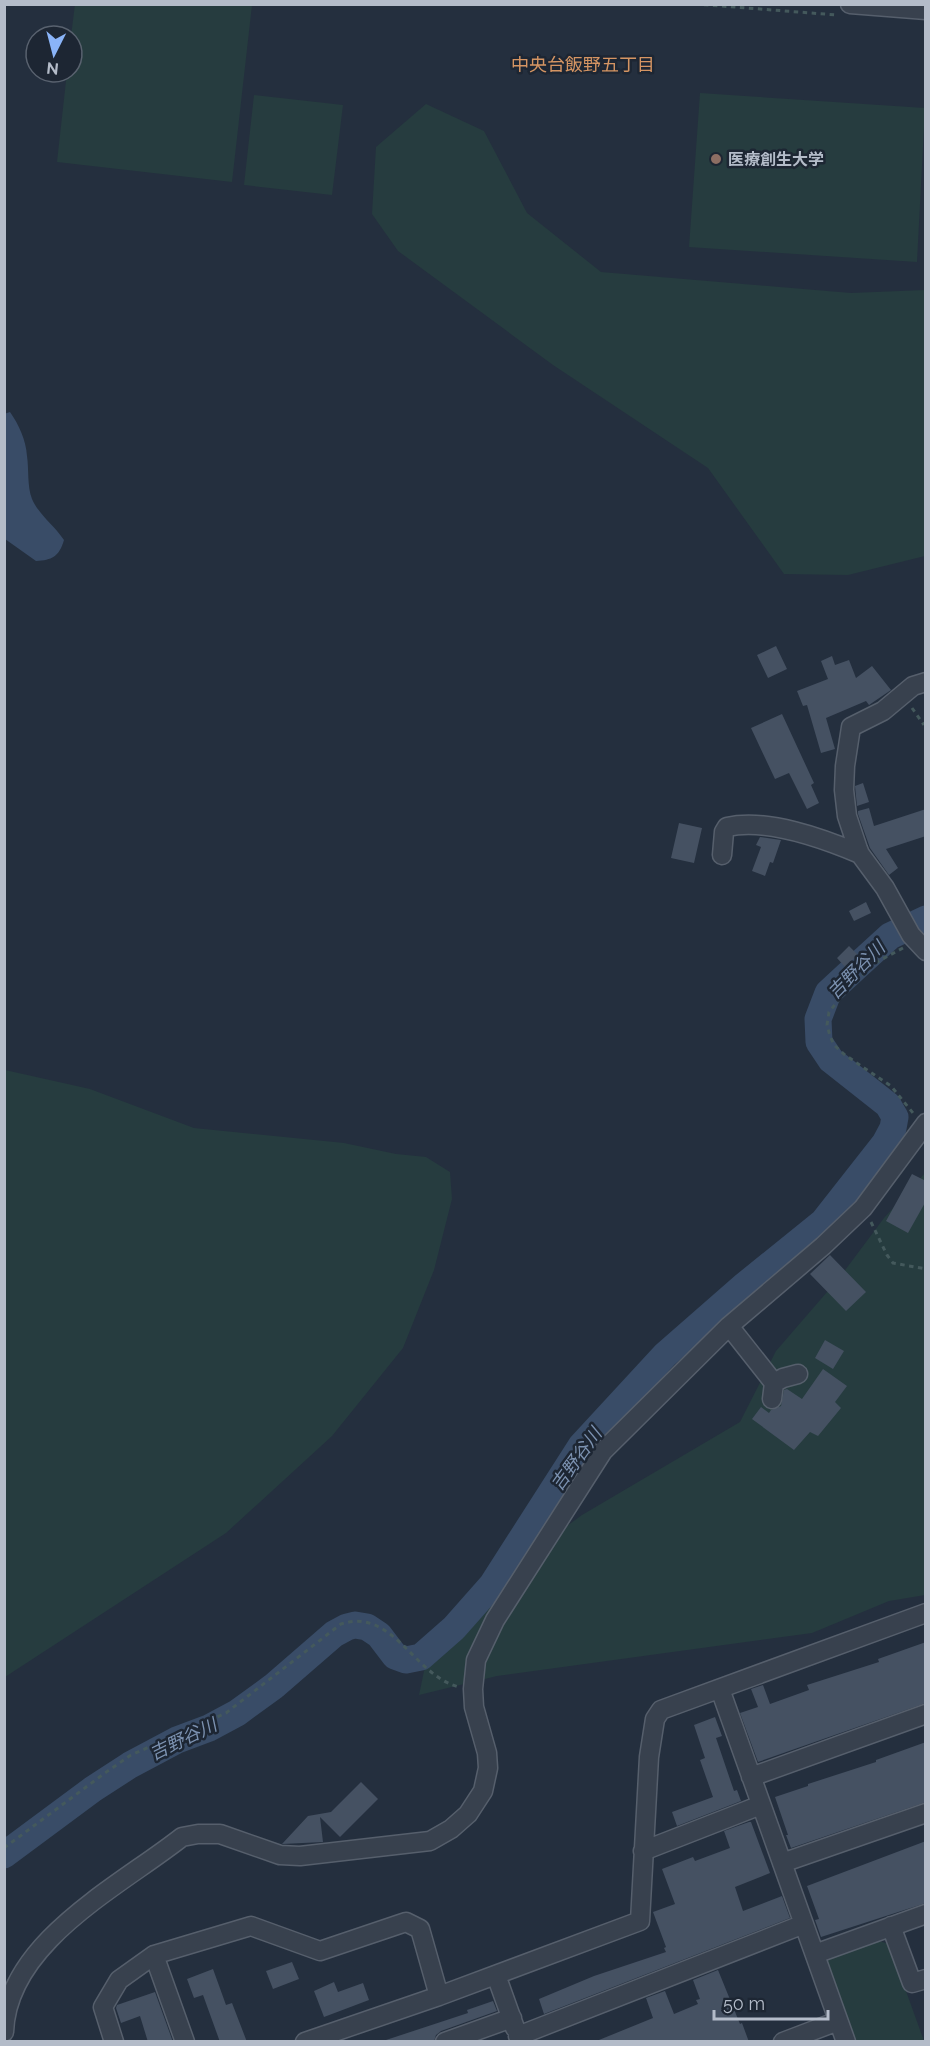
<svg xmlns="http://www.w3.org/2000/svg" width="930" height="2046" font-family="Raleway,'Noto Sans JP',sans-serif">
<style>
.green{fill:#263c3f}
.water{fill:#394c67}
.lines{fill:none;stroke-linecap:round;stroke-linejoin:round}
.river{stroke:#394c67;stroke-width:27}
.building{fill:#455162}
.minor-casing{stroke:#565f6c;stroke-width:21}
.path{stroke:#44595c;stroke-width:3;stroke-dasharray:4.5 4.5;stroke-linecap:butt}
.minor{stroke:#38414e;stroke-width:18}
.education-dot{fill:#8d6e63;stroke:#1d2633;stroke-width:2}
.labels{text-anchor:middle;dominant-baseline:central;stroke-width:5;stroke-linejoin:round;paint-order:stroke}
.poi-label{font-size:16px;font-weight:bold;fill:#b4bcc9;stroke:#1d2633;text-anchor:start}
.neighbourhood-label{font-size:18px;fill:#d59563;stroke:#1d2633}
.water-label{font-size:18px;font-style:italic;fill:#7c92b1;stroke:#1d2633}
</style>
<rect width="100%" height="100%" fill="#242f3e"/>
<path class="green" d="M75 4 252 5 232 182 57 162 67 72H72L71 36Z
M700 93 925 108 917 262 689 247Z
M254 95 343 105 332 195 244 185Z
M426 104 484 131 527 213 601 272 851 293 925 290V556L848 575 784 574 708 468 553 365 398 251 372 214 376 147Z
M5 1070 90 1089 194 1128 344 1143 396 1154 426 1157 450 1172 452 1199 434 1270 403 1348 332 1436 226 1533 5 1677Z
M925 1173V1595L889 1601 812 1633 497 1676 419 1695 429 1647 496 1578 582 1515 740 1422 776 1351 840 1277 884 1218Z
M876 1940 889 1944 924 2041H855L825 1958Z"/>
<path class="water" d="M10 412C19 425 26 440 27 456 29 469 27 486 32 499 39 515 54 525 64 540 59 557 52 560 36 561L5 539 4 414Z"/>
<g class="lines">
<path class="river" d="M4 1855 93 1789 130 1765 177 1740 209 1728 237 1713 274 1686 334 1634 347 1627 355 1625 367 1627 379 1635 395 1656 406 1660 421 1657 454 1628 492 1585 581 1446 665 1355 745 1285 823 1222 885 1143 893 1128 895 1117 888 1105 831 1060 819 1042 818 1019 828 993 855 968 890 936 926 919"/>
</g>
<path class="building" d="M776 646 787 669 768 678 757 655Z
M832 656 835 665 849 660 856 678 872 666 891 690 869 705 866 701 826 718 835 749 821 753 807 705 803 706 797 691 828 679 821 661Z
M782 714 814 783 811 785 819 803 807 809 789 773 775 779 751 728Z
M863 783 869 802 857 806 855 786Z
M869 808 874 826 926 809V836L886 849 898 868 889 875 870 848 858 814V811Z
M679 823 702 828 694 863 671 858Z
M760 837 781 840 773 863 770 862 765 876 752 871 761 847 756 845Z
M866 902 871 913 854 921 849 911Z
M849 946 858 955 845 967 837 958Z
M912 1174 926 1181V1201L908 1233 886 1221Z
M830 1255 866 1292 846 1311 810 1274Z
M825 1340 844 1351 833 1369 815 1358Z
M823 1369 847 1386 835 1402 841 1408 818 1436 810 1432 794 1450 752 1419 761 1407 769 1413 771 1410 781 1406 784 1390 787 1389 802 1399Z
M926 1642V1703L758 1762 740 1713 758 1707 751 1689 763 1685 770 1704 809 1690 807 1685 879 1662 878 1659Z
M715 1717 722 1736 716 1738 734 1791 737 1790 741 1801 677 1826 672 1812 713 1797 700 1760 705 1758 694 1725Z
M926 1742V1802L791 1848 786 1835H788L775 1797 808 1786V1784L876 1762V1760Z
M361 1782 378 1799 340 1837 320 1817 323 1842 282 1844 308 1816 331 1812Z
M749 1822H751L770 1873 735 1887 743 1911 782 1896 790 1918 544 2014 539 1999 594 1976 666 1952 664 1948 666 1947 653 1912 675 1904 662 1869 693 1857 695 1861 730 1848 724 1831Z
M926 1841V1903L821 1937 815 1920 819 1919 807 1886Z
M292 1962 299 1979 273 1989 266 1971Z
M213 1969 226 2005 232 2003 247 2042H220L203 1995 194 1998 187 1979Z
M718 1970 740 2024 742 2023 749 2042H594L653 2018 646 1998 665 1991 674 2014 698 2004 696 2000 700 1999 693 1980Z
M334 1982 338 1992 363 1983 369 2000 324 2017 314 1991Z
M155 1992 173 2042H148L140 2016 121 2023 116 2008 117 2005Z
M493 2001 497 2011 441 2031 436 2035 434 2041 387 2042 386 2040 468 2013 467 2010Z"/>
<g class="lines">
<defs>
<path id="minor" d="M850 4 926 10
M926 682 913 686 883 711 851 727 845 766 844 790 847 816 858 849 860 854 885 888 911 935 926 951
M722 855 724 832 727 827C767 818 822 838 860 854
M729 1326 774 1383 772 1399
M774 1383 783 1378 798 1374
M720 1689 846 2042
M751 1777 926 1714
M643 1851 761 1805
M782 1863 926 1813
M891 1926 912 1983 926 1979
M815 1954 926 1914
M154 1955 185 2042
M496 1975 515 2028
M439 1996 640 1921 649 1757 655 1719 661 1710 926 1613
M4 2032C7 1942 120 1886 182 1837L198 1834H220L280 1855 300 1856 430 1841 451 1829 468 1814 483 1791 488 1768 487 1753 474 1707 473 1689 476 1660 495 1620 603 1451 729 1326 823 1246 863 1208 926 1123
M518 2036 804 1924
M114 2042 103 2007 119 1980 154 1955 251 1926 320 1951 406 1922 420 1929 439 1996 305 2042
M445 2042 512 2018
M783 2042 838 2021"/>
</defs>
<use href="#minor" class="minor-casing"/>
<path class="path" d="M695 4 837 15
M912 708 924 725
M903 948 875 963 846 991 829 1012 827 1025 830 1036 834 1045 845 1055 891 1086 913 1113
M871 1222 887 1255 893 1263 926 1269
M4 1848 105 1773 131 1755 226 1713 341 1624C393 1607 414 1676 459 1687"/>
<use href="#minor" class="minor"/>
</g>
<circle class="education-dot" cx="716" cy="159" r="6"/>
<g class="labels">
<g class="poi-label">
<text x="728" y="159">医療創生大学</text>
</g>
<g class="neighbourhood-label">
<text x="583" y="64">中央台飯野五丁目</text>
</g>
<g class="water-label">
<text transform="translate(856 970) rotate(-45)">吉野谷川</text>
<text transform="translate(576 1459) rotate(-54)">吉野谷川</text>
<text transform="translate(183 1739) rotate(-26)">吉野谷川</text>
</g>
</g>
<rect width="930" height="2046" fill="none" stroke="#b4bcc9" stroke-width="12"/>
<g transform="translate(54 54) rotate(186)"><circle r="28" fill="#1d2633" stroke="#59626f" stroke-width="1.5"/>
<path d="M0-4.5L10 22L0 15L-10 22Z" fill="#8ab4f8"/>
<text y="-9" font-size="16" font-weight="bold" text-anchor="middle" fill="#b4bcc9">N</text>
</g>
<path d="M714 2010v9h114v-9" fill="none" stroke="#b4bcc9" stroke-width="3"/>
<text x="723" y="2010" font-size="18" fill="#b4bcc9" stroke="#1d2633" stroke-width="4.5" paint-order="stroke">50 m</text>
</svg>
